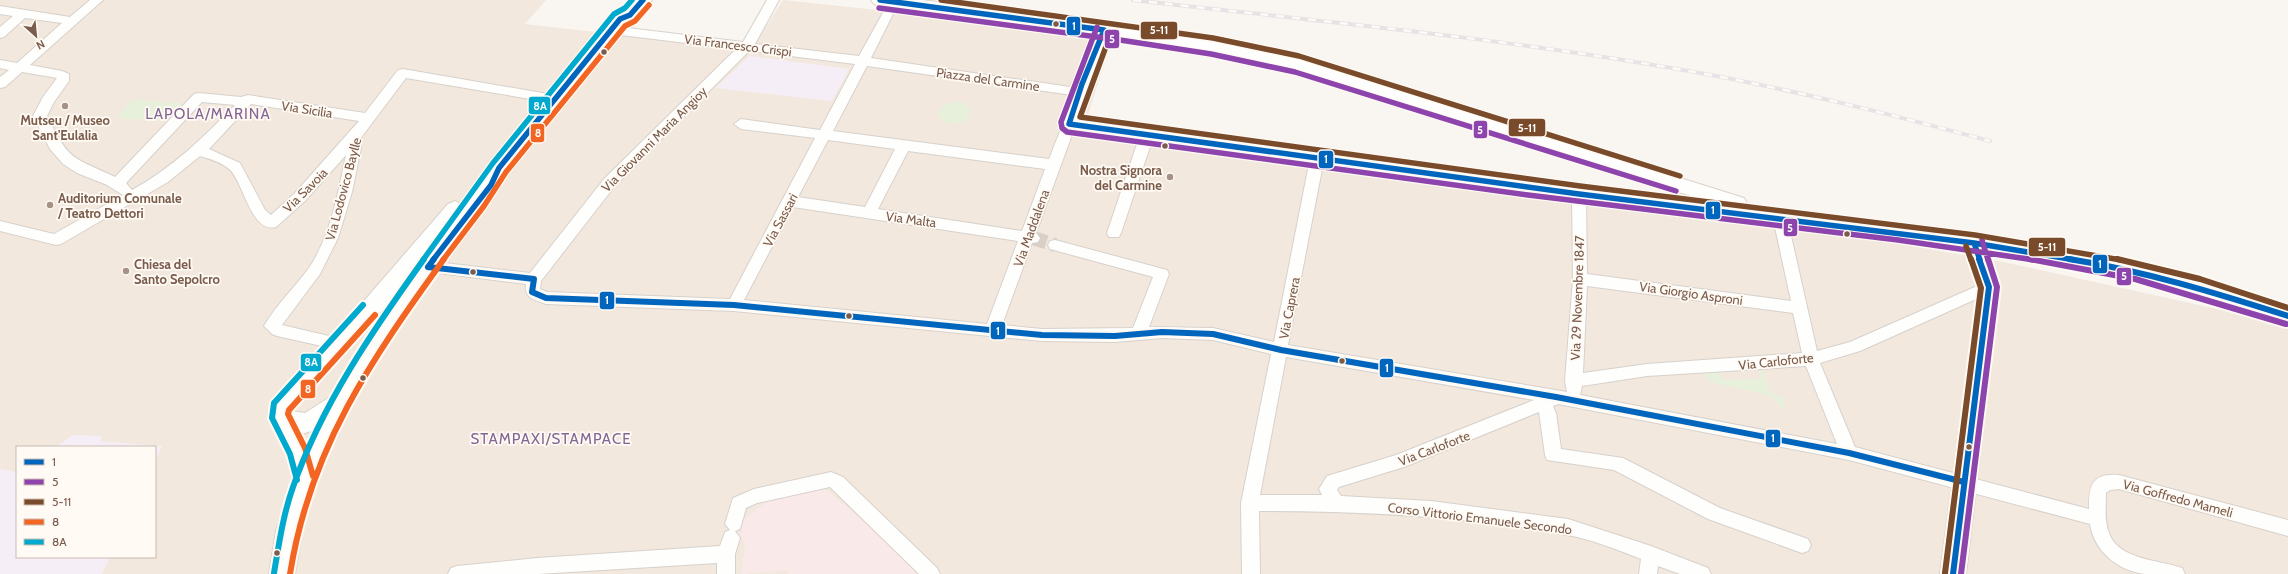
<svg xmlns="http://www.w3.org/2000/svg" width="2288" height="574" font-family="Cabin,sans-serif">
<style>
.residential{fill:#f2e8de;fill-rule:evenodd}
.education{fill:#f6eef6}
.medical{fill:#fae9e9}
.green{fill:#e7f0db}
.lines{fill:none;stroke-linecap:round;stroke-linejoin:round}
.street-tunnel{stroke:#d9cfc7;stroke-width:14;stroke-dasharray:14 6;stroke-linecap:butt}
.street-casing{stroke:#d7d1cb;stroke-width:2}
.secondary-casing{stroke:#d9d2cb;stroke-width:2}
.street{fill:#fefefd;fill-rule:evenodd}
.secondary{fill:#fefefd;fill-rule:evenodd}
.rail-casing{stroke:#e6e3e7;stroke-width:4}
.rail{stroke:#fffaf3;stroke-width:2.5;stroke-dasharray:8;stroke-linecap:butt}
.bus-1-far1-casing{stroke:#fffaf3;stroke-width:8}
.bus-1-casing{stroke:#fffaf3;stroke-width:10}
.bus-2-far1-casing{stroke:#fffaf3;stroke-width:8}
.bus-2-casing{stroke:#fffaf3;stroke-width:10}
.bus-3-far1-casing{stroke:#fffaf3;stroke-width:8}
.bus-3-casing{stroke:#fffaf3;stroke-width:10}
.bus-4-far1-casing{stroke:#fffaf3;stroke-width:8}
.bus-4-casing{stroke:#fffaf3;stroke-width:10}
.bus-5-far1-casing{stroke:#fffaf3;stroke-width:8}
.bus-5-casing{stroke:#fffaf3;stroke-width:10}
.bus-1-far1{stroke:#0065bd;stroke-width:5.5}
.bus-1{stroke:#0065bd;stroke-width:6}
.bus-2-far1{stroke:#8e44ad;stroke-width:5.5}
.bus-2{stroke:#8e44ad;stroke-width:6}
.bus-3-far1{stroke:#7a4b2a;stroke-width:5.5}
.bus-3{stroke:#7a4b2a;stroke-width:6}
.bus-4-far1{stroke:#f26522;stroke-width:5.5}
.bus-4{stroke:#f26522;stroke-width:6}
.bus-5-far1{stroke:#00a9ce;stroke-width:5.5}
.bus-5{stroke:#00a9ce;stroke-width:6}
.bus-dot{fill:#7a5c4d;stroke:#fffaf3;stroke-width:1.5}
.poi-dot{fill:#a69286;stroke:#fffaf3;stroke-width:1.5}
.labels{text-anchor:middle;dominant-baseline:central;stroke-width:3.5;stroke-linejoin:round;paint-order:stroke}
.street-label{font-size:13px;fill:#7a5c4d;stroke:#fffaf3}
.poi-label{font-size:13px;font-weight:bold;fill:#7a5c4d;stroke:#fffaf3;text-anchor:start}
.quarter-label{font-size:15px;letter-spacing:1px;fill:#846695;stroke:#fffaf3}
.line-badge{stroke:#fffaf3;stroke-width:1.5}
.badge-label{font-size:11px;text-anchor:middle;font-weight:bold;fill:#fff}
</style>
<rect width="100%" height="100%" fill="#f9f5f0"/>
<path class="residential" d="M0 0H546L525 24 751 50 783 0 1113 35 1082 134 1531 196 1873 239 2008 263 2285 324 2288 325V574H0ZM17 447H155V557H17Z"/>
<path class="education" d="M749 56H750L849 69 832 101 716 88Z
M72 435 102 436 100 441 162 446 155 462V447H56Z
M0 469 17 472V557H110L102 574H0Z"/>
<path class="medical" d="M818 486 830 493 890 544 920 574H788V570L742 574 745 543 740 537 743 522 747 517 777 494Z"/>
<path class="green" d="M132 100 183 103 164 121 116 118Z
M952 102 965 103 971 110 967 120 957 123 944 122 938 115 942 106Z
M1763 369 1770 392 1783 397 1785 411 1771 396 1715 383 1709 381 1703 372 1719 371 1722 380 1762 379 1758 370Z"/>
<g class="lines">
<path class="street-tunnel" d="M1033 238 1055 245"/>
<defs>
<path id="street" d="M90 0H103L30 65 62 71 69 74V81L54 102 47 116C70 162 71 156 115 177L194 94 199 93 241 97 248 95 365 113 398 70 403 69 554 95 561 99 554 103 406 78 360 139 361 148 352 192 338 238 320 274 282 325 346 340 348 344 346 348 340 350 277 336 272 334 264 326C276 305 295 287 309 268 331 235 338 192 346 155L305 201 276 227C251 234 243 180 229 169 221 162 210 159 200 156L168 182 61 244 56 245 0 231V221L54 234 123 195 107 185 77 173 63 164 50 149 33 116 43 97 57 78 22 72 5 87 0 88V77L9 70 0 68V60L17 63 62 23 25 18 4 37 0 38V27L13 16 0 14V6L70 17ZM202 102 235 105C203 138 172 168 132 190L126 183ZM251 104 359 121 295 193 271 215 265 210 240 163 209 149Z
M767 0H779L755 44 859 56 890 0H900L871 58 1084 89 1086 92 1084 95 1079 96 867 66 833 131 1049 159 1064 121H1074L1076 124 1036 233 1040 238 1038 242 1032 243 1002 325 1042 329 1133 328 1153 277 1050 249 1048 245 1050 241 1055 240 1167 270 1169 274 1149 327 1213 328 1274 342 1310 159 1312 156H1322L1324 159 1288 345 1567 392 1565 381 1573 279 1572 194 1574 190H1584L1586 194 1587 274 1791 301 1773 218 1775 214H1785L1787 218 1817 351 1850 342 1984 283 1989 281 1994 283 1996 287 1994 291 1860 351 1820 363 1855 447 2089 509C2089 486 2091 473 2119 475L2288 520V536L2119 489 2110 490 2106 493C2106 506 2104 520 2109 533 2118 560 2160 560 2182 568L2185 574C2172 574 2158 574 2145 574 2118 571 2094 551 2090 524L1849 460 1558 404 1553 406 1556 413 1561 449 1623 458 1720 508 1808 539 1811 545 1808 551 1802 553 1708 519 1614 470 1547 460 1545 455 1539 412 1404 467 1339 487 1337 490 1341 496 1431 501 1568 519 1651 546 1708 568 1711 574H1680L1658 566 1657 574H1639L1641 559C1618 550 1591 539 1567 535 1465 516 1362 511 1259 511L1260 574H1242L1241 503 1271 354 1213 340 1162 338 1115 342 1042 341 734 311 546 304C534 300 524 298 526 284L414 270 412 266 414 262 419 260 530 273 604 179 736 49 612 34 606 30 608 27 612 26 743 42ZM749 51 855 64 820 130 741 119 734 124 741 129 815 138 730 299 547 292 540 289 541 281 614 187ZM828 140 895 149 865 207 798 197ZM908 151 1045 169 1022 231 878 209ZM793 207 1018 241 987 324 744 300ZM1587 286 1793 313 1802 353 1647 364 1583 373ZM1286 357 1534 400 1396 455 1327 476 1319 489 1322 495H1260ZM1806 366 1837 444 1580 395 1582 386 1647 376Z
M1147 130 1154 135 1121 233 1119 237H1109L1107 233 1140 135Z
M831 472 843 477 937 568 940 574H919L830 487 757 503 746 508 740 529 735 531 740 538 735 554V574H717V563L538 574H448L451 568 457 566 537 558 720 546 725 532 730 530 725 524 733 498 754 489Z"/>
<path id="secondary" d="M633 0H652L636 19 626 23 507 172C489 204 465 231 444 261 396 329 338 412 313 491 304 519 299 546 295 574H269L276 531 293 479 286 451 268 416 273 399 332 338 448 204 455 201 464 206 492 163 614 15 624 11ZM410 277 333 395 305 413 292 411 348 350ZM315 430 308 443 307 445 301 434Z
M871 0H922L1121 26 1212 40 1297 58 1744 198 1747 203 1745 207C1868 222 1992 233 2113 258 2173 271 2230 289 2288 307V325C2244 311 2201 296 2157 284 2101 271 2044 263 1988 253L2000 287 1966 574H1940L1978 287 1966 250 1579 201 1069 131 1062 129 1059 124 1072 84 1093 34 880 6 874 4ZM1111 36 1212 52 1294 69 1713 203 1080 119Z"/>
</defs>
<use href="#street" class="street-casing"/>
<use href="#secondary" class="secondary-casing"/>
<use href="#street" class="street"/>
<use href="#secondary" class="secondary"/>
<defs>
<path id="rail" d="M1133 0C1317 21 1501 38 1683 70 1787 88 1889 114 1990 141"/>
</defs>
<use href="#rail" class="rail-casing"/>
<use href="#rail" class="rail"/>
<defs>
<path id="bus-1-far1" d="M880 0 1104 30 1082 84 1069 124 1579 194 1974 243 2075 260
M1974 243 1980 260
M433 260 491 185 499 168 620 19 630 15 643 0"/>
<path id="bus-1" d="M2069 259C2144 271 2216 293 2288 316
M428 267 534 279 532 292 546 298 734 305 1042 335 1115 336 1162 332 1213 334 1281 350 1556 397 1849 453 1964 482
M428 267 434 259
M1953 574 1989 287 1979 259"/>
<path id="bus-2-far1" d="M879 8 1120 40 1211 54 1295 72 1676 191
M1097 27 1061 122 1062 128 1067 132 1528 195 1898 240 2035 260
M1982 240 1988 260"/>
<path id="bus-2" d="M2029 259 2135 279 2286 324
M1961 574 1997 287 1988 259"/>
<path id="bus-3-far1" d="M941 0 1213 38 1299 56 1680 176
M1111 33 1080 117 1580 186 1975 235 2121 260
M1966 246 1971 260"/>
<path id="bus-3" d="M2117 259 2200 279 2288 308
M1945 573 1981 288 1971 259"/>
<path id="bus-4-far1" d="M443 260 484 206 506 172 625 26 635 21 649 5"/>
<path id="bus-4" d="M313 476 305 448 288 414 289 410 375 315
M290 574C310 448 371 360 444 259"/>
<path id="bus-5-far1" d="M423 260 493 163 614 14 625 8 632 0"/>
<path id="bus-5" d="M297 480 290 454 272 418 274 403 363 305
M274 573C279 544 283 515 293 487 322 404 373 330 424 259"/>
</defs>
<use href="#bus-1-far1" class="bus-1-far1-casing"/>
<use href="#bus-1" class="bus-1-casing"/>
<use href="#bus-2-far1" class="bus-2-far1-casing"/>
<use href="#bus-2" class="bus-2-casing"/>
<use href="#bus-3-far1" class="bus-3-far1-casing"/>
<use href="#bus-3" class="bus-3-casing"/>
<use href="#bus-4-far1" class="bus-4-far1-casing"/>
<use href="#bus-4" class="bus-4-casing"/>
<use href="#bus-5-far1" class="bus-5-far1-casing"/>
<use href="#bus-5" class="bus-5-casing"/>
<use href="#bus-1-far1" class="bus-1-far1"/>
<use href="#bus-1" class="bus-1"/>
<use href="#bus-2-far1" class="bus-2-far1"/>
<use href="#bus-2" class="bus-2"/>
<use href="#bus-3-far1" class="bus-3-far1"/>
<use href="#bus-3" class="bus-3"/>
<use href="#bus-4-far1" class="bus-4-far1"/>
<use href="#bus-4" class="bus-4"/>
<use href="#bus-5-far1" class="bus-5-far1"/>
<use href="#bus-5" class="bus-5"/>
</g>
<g class="bus-dot">
<circle cx="1056" cy="24" r="3.5"/>
<circle cx="604" cy="52" r="3.5"/>
<circle cx="1165" cy="146" r="3.5"/>
<circle cx="1847" cy="234" r="3.5"/>
<circle cx="473" cy="272" r="3.5"/>
<circle cx="849" cy="316" r="3.5"/>
<circle cx="1342" cy="361" r="3.5"/>
<circle cx="363" cy="378" r="3.5"/>
<circle cx="1969" cy="447" r="3.5"/>
<circle cx="277" cy="553" r="3.5"/>
</g>
<g class="poi-dot">
<circle cx="65" cy="106" r="4"/>
<circle cx="1170" cy="177" r="4"/>
<circle cx="50" cy="205" r="4"/>
<circle cx="126" cy="271" r="4"/>
</g>
<g class="labels">
<g class="street-label">
<text transform="translate(738 45) rotate(7)">Via Francesco Crispi</text>
<text transform="translate(988 79) rotate(8)">Piazza del Carmine</text>
<text transform="translate(307 109) rotate(9)">Via Sicilia</text>
<text transform="translate(654 139) rotate(-45)">Via Giovanni Maria Angioy</text>
<text transform="translate(343 189) rotate(-75)">Via Lodovico Baylle</text>
<text transform="translate(305 190) rotate(-45)">Via Savoia</text>
<text transform="translate(911 219) rotate(8)">Via Malta</text>
<text transform="translate(780 220) rotate(-62)">Via Sassari</text>
<text transform="translate(1031 228) rotate(-70)">Via Maddalena</text>
<text transform="translate(1691 293) rotate(8)">Via Giorgio Asproni</text>
<text transform="translate(1577 298) rotate(-88)">Via 29 Novembre 1847</text>
<text transform="translate(1289 308) rotate(-79)">Via Caprera</text>
<text transform="translate(1776 361) rotate(-6)">Via Carloforte</text>
<text transform="translate(1434 448) rotate(-21)">Via Carloforte</text>
<text transform="translate(2178 498) rotate(15)">Via Goffredo Mameli</text>
<text transform="translate(1480 518) rotate(7)">Corso Vittorio Emanuele Secondo</text>
</g>
<g class="poi-label">
<text x="65" y="120" text-anchor="middle">Mutseu / Museo<tspan x="65" dy="15">Sant'Eulalia</tspan></text>
<text x="1162" y="170" text-anchor="end">Nostra Signora<tspan x="1162" dy="15">del Carmine</tspan></text>
<text x="58" y="198">Auditorium Comunale<tspan x="58" dy="15">/ Teatro Dettori</tspan></text>
<text x="134" y="264">Chiesa del<tspan x="134" dy="15">Santo Sepolcro</tspan></text>
</g>
<g class="quarter-label">
<text x="208" y="114">LAPOLA/MARINA</text>
<text x="551" y="439">STAMPAXI/STAMPACE</text>
</g>
</g>
<g class="line-badge">
<rect x="1066" y="16" width="15" height="20" rx="4" fill="#0065bd"/>
<rect x="1140" y="21" width="38" height="19" rx="4" fill="#7a4b2a"/>
<rect x="1104" y="29" width="16" height="20" rx="4" fill="#8e44ad"/>
<rect x="528" y="96" width="23" height="19" rx="4" fill="#00a9ce"/>
<rect x="1508" y="118" width="38" height="19" rx="4" fill="#7a4b2a"/>
<rect x="1473" y="120" width="15" height="19" rx="4" fill="#8e44ad"/>
<rect x="530" y="123" width="15" height="20" rx="4" fill="#f26522"/>
<rect x="1318" y="150" width="16" height="19" rx="4" fill="#0065bd"/>
<rect x="1705" y="201" width="16" height="19" rx="4" fill="#0065bd"/>
<rect x="1783" y="218" width="15" height="19" rx="4" fill="#8e44ad"/>
<rect x="2028" y="237" width="38" height="20" rx="4" fill="#7a4b2a"/>
<rect x="2092" y="254" width="16" height="20" rx="4" fill="#0065bd"/>
<rect x="2116" y="267" width="16" height="19" rx="4" fill="#8e44ad"/>
<rect x="599" y="291" width="16" height="19" rx="4" fill="#0065bd"/>
<rect x="990" y="321" width="16" height="19" rx="4" fill="#0065bd"/>
<rect x="300" y="353" width="22" height="19" rx="4" fill="#00a9ce"/>
<rect x="1379" y="358" width="15" height="20" rx="4" fill="#0065bd"/>
<rect x="300" y="379" width="16" height="20" rx="4" fill="#f26522"/>
<rect x="1765" y="429" width="16" height="19" rx="4" fill="#0065bd"/>
</g>
<g class="badge-label">
<text x="1074" y="30">1</text>
<text x="1159" y="34">5-11</text>
<text x="1112" y="43">5</text>
<text x="540" y="110">8A</text>
<text x="1527" y="132">5-11</text>
<text x="1480" y="134">5</text>
<text x="538" y="137">8</text>
<text x="1326" y="163">1</text>
<text x="1713" y="214">1</text>
<text x="1790" y="232">5</text>
<text x="2047" y="251">5-11</text>
<text x="2100" y="268">1</text>
<text x="2124" y="280">5</text>
<text x="607" y="304">1</text>
<text x="998" y="335">1</text>
<text x="311" y="366">8A</text>
<text x="1387" y="372">1</text>
<text x="308" y="393">8</text>
<text x="1773" y="442">1</text>
</g>
<rect x="16" y="446" width="140" height="112" fill="#fffaf3" stroke="#cabbb1"/>
<rect x="24" y="459" width="20" height="6" fill="#0065bd" stroke="#cabbb1"/>
<text x="52" y="466" font-size="12" fill="#7a5c4d">1</text>
<rect x="24" y="479" width="20" height="6" fill="#8e44ad" stroke="#cabbb1"/>
<text x="52" y="486" font-size="12" fill="#7a5c4d">5</text>
<rect x="24" y="499" width="20" height="6" fill="#7a4b2a" stroke="#cabbb1"/>
<text x="52" y="506" font-size="12" fill="#7a5c4d">5-11</text>
<rect x="24" y="519" width="20" height="6" fill="#f26522" stroke="#cabbb1"/>
<text x="52" y="526" font-size="12" fill="#7a5c4d">8</text>
<rect x="24" y="539" width="20" height="6" fill="#00a9ce" stroke="#cabbb1"/>
<text x="52" y="546" font-size="12" fill="#7a5c4d">8A</text>
<g transform="translate(36 36) rotate(153)" stroke="#fffaf3" stroke-width="3" paint-order="stroke">
<path d="M0-3L7 15L0 10L-7 15Z" fill="#7a5c4d"/>
<text y="-6" font-size="11" font-weight="bold" text-anchor="middle" fill="#7a5c4d">N</text>
</g>
</svg>
